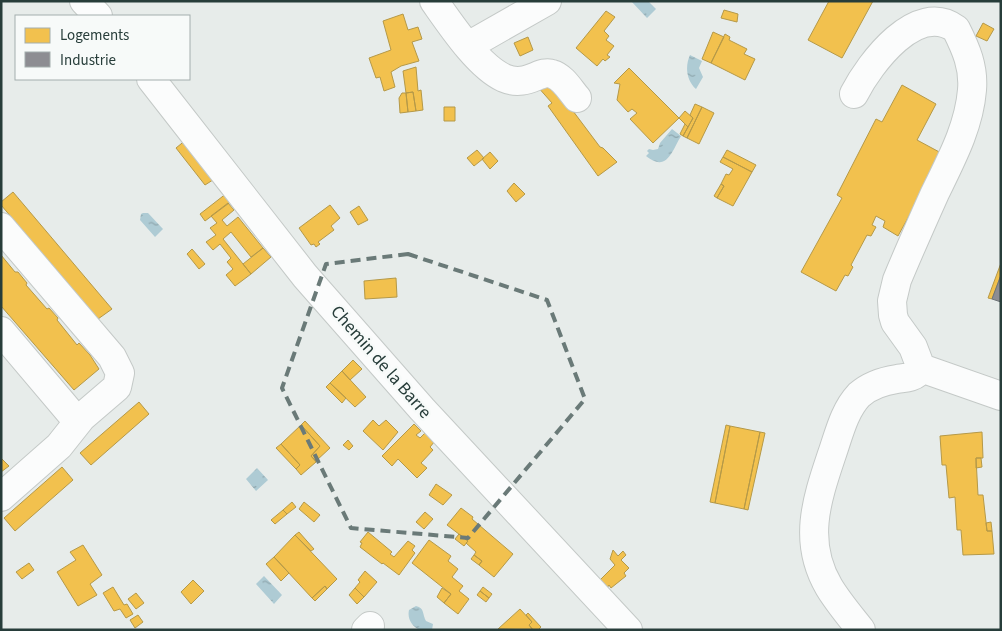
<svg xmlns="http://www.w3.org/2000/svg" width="1002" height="631" font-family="'Source Sans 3',sans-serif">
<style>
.water{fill:url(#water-ripples)}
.homes{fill:#f2c14e;stroke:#b59948}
.industry{fill:#8d8d92;stroke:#6e7578}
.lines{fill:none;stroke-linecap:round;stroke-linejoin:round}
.minor-casing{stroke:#c4c9c7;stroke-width:30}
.minor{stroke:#fbfcfc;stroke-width:28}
.marked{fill:none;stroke:#6a7a78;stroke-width:4;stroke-dasharray:10 6;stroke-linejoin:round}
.labels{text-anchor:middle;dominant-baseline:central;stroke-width:5;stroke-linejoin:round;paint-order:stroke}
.street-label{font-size:18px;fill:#273d3a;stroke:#f7faf9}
</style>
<defs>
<pattern id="water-ripples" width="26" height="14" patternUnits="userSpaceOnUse" patternTransform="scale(1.25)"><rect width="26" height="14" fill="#aecbd4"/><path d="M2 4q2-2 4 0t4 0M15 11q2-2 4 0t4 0" fill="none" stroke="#8ea6ad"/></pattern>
</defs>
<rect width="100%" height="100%" fill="#e7ecea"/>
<path class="water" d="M631 1H648L656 9 647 18Z
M690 55 702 61 699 68 703 77 696 89C686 80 685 66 690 55Z
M672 129 681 136C672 151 667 173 646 156L649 153 647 151 649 149 653 150 658 149 660 143Z
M143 213H148L163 229 155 237 140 220 141 214Z
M257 468 268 480 256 491 246 479Z
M264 576 282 595 274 604 256 584Z
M416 606C425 608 422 614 426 621L433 624 432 630H420C412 626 407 619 409 610Z"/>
<path class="homes" d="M829 1H873L842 58 808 40Z
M724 10 738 14 737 22 721 18Z
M606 11 615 17 604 31 609 36 606 40 614 46 607 55 610 57 605 61 603 59 597 66 576 48Z
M403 14 408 30 418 27 422 39 412 42 419 61 401 66 391 72 395 87 384 91 380 77 376 78 369 58 391 50 383 21Z
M983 23 994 29 987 41 976 36Z
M713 32 724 37 711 63 702 59Z
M725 34 730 37 729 40 747 49 744 54 755 59 745 80 711 63Z
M528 37 533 50 520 56 514 43Z
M416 67 418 91 421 90 423 110 416 111 413 92 406 93 403 71Z
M629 68 679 118 653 143 630 119 637 113 632 109 628 112 617 100 620 84 614 83Z
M549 79 600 147 603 148 617 162 598 176 548 106 552 103 537 86Z
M902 85 936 104 917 140 943 154 898 236 883 227 885 221 876 216 872 225 876 227 871 236 867 235 851 265 853 267 848 276 845 275 836 291 801 272 842 198 837 195 876 119 882 122Z
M413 92 416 111 408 112 406 93Z
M402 93H406L408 112 400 113 399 98Z
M695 104 702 107 687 138 683 136 693 118 690 115Z
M444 107H455V121H444Z
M702 107 714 113 699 144 687 138Z
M685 111 693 118 688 127 679 118Z
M685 124 688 127 683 136 680 134Z
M187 139 216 178 205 185 176 148Z
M477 150 484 158 474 166 467 158Z
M727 150 756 165 752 172 723 157Z
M490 152 498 161 490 169 482 159Z
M723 157 752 172 733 206 717 198 724 186 721 184 726 174 729 175 733 169 720 162Z
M514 183 525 194 516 202 507 191Z
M721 184 724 186 717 198 714 196Z
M13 192 112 309 98 319 1 205V202Z
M227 193 233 200 205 221 200 214Z
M228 203 234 210 222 220 227 226 238 217 263 248 251 257 231 232 223 239 251 274 235 286 226 275 233 269 227 262 231 258 220 244 213 250 206 242 216 235 210 228 217 223 211 216Z
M330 205 340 218 331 226 334 230 318 242 320 244 316 247 314 244 311 245 299 228Z
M359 206 368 220 358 225 350 212Z
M263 248 271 257 251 274 243 264Z
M192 249 205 264 199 269 187 254Z
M1 255 15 272H18L27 283 26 285 47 309 49 308 58 318 57 320 77 345 79 343 90 355 99 369 74 390 1 306Z
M1001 263V275L992 299 988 298Z
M396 278 397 297 365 299 364 281Z
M353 360 362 369 350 380 342 371Z
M342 371 366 397 355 407 330 383Z
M330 383 346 398 342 403 326 387Z
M139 402 149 414 91 465 80 453Z
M373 420 379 426 386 420 398 432 383 450 363 431Z
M305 421 330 448 316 461 311 456 320 446 301 425Z
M414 424 421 431 416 435 420 438 426 432 435 441 430 447 433 450 421 463 427 468 417 478 398 459 392 466 382 456Z
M301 425 320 446 311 456 316 462 301 475 296 469 300 465 281 444Z
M726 425 730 426 715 503 710 502Z
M730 426 760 432 744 509 715 503Z
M760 432 765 433 748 510 744 509Z
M982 432 983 458H976L978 495H983L987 531H992L994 554 963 555 961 530H957L955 497 949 498 946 465H942L940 436Z
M348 440 353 446 349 450 343 445Z
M281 444 300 465 296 469 276 448Z
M1 458 9 466 1 472Z
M976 458H981L982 467 976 468Z
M62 467 73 480 15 531 4 518Z
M436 484 452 495 443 505 429 495Z
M292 502 296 507 287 514 283 510Z
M304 502 320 515 314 522 299 509Z
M461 508 473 517 472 519 513 554 494 577 479 565 482 561 474 555 476 552 466 543 468 541 447 525Z
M283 510 287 514 275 524 271 520Z
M425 512 433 519 424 529 416 522Z
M991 522 992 531H987L986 523Z
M299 532 314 549 311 551 295 535Z
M368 532 392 552 390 554 394 557 408 541 415 546 412 550 415 553 399 575 383 563 382 564 360 547 362 543 360 542Z
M459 534 468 541 464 546 455 539Z
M295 535 337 579 327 589 325 586 312 598 274 557Z
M429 540 451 556 448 561 458 569 452 577 463 586 459 591 469 599 458 614 444 603 451 594 412 563Z
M83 545 102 575 90 584 97 595 78 606 57 572 76 560 70 552Z
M613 550 618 556 623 551 626 555 621 560 629 568 624 573 626 576 611 588 609 585 607 588 600 580 615 565 610 559Z
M474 555 482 561 479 565 471 559Z
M274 557 289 573 281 581 266 564Z
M29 563 34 570 22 579 16 572Z
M365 571 377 582 364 597 355 588 360 582 358 580Z
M193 580 204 591 191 604 181 592Z
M325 586 327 589 315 601 312 598Z
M113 587 124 605 127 604 133 614 126 618 120 609 114 611 103 593Z
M483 587 492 594 489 598 480 591Z
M355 588 364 597 357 604 349 595Z
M442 588 451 594 444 603 437 597Z
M480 591 489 598 486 602 477 595Z
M136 593 144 603 136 609 128 599Z
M520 609 532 622 529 625 533 630 498 629Z
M528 613 541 627 538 630H533L529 625 532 622 526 615Z
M138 615 143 622 135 628 130 620Z"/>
<path class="industry" d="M1001 275V302L992 299Z"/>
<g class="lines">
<defs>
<path id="minor" d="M84 1 98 16
M434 1C451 25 478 66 504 78 527 88 540 69 552 74 563 77 570 90 577 98
M468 46 547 1
M151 79 305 276 422 409 628 630
M854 94C870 63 917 0 956 29 966 49 974 67 972 90 969 127 951 160 935 193 922 222 909 251 897 280L892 301 893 315 895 322 913 347 921 368
M1 227 112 357 120 373 117 387 82 417 59 446 1 497
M1 331 78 422
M921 368 1001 396
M366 630 370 626
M861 630C850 616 838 602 829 587 802 541 817 499 832 454 839 434 844 411 859 395 869 386 884 381 897 379 903 378 911 378 916 374 917 373 920 369 921 368"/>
</defs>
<use href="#minor" class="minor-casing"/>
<use href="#minor" class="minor"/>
</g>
<path class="marked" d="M408 254 547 300 585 399 468 538 351 528 282 388 326 264Z"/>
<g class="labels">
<g class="street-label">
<text transform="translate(381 362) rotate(49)">Chemin de la Barre</text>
</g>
</g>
<rect width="1002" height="631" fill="none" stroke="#273d3a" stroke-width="5"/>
<rect x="15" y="15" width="175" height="65" fill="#f7faf9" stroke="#a4aead"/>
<rect x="25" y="28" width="25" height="15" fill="#f2c14e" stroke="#a4aead"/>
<text x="60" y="40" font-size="15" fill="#273d3a">Logements</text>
<rect x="25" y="52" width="25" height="15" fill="#8d8d92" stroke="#a4aead"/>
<text x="60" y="65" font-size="15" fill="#273d3a">Industrie</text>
</svg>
